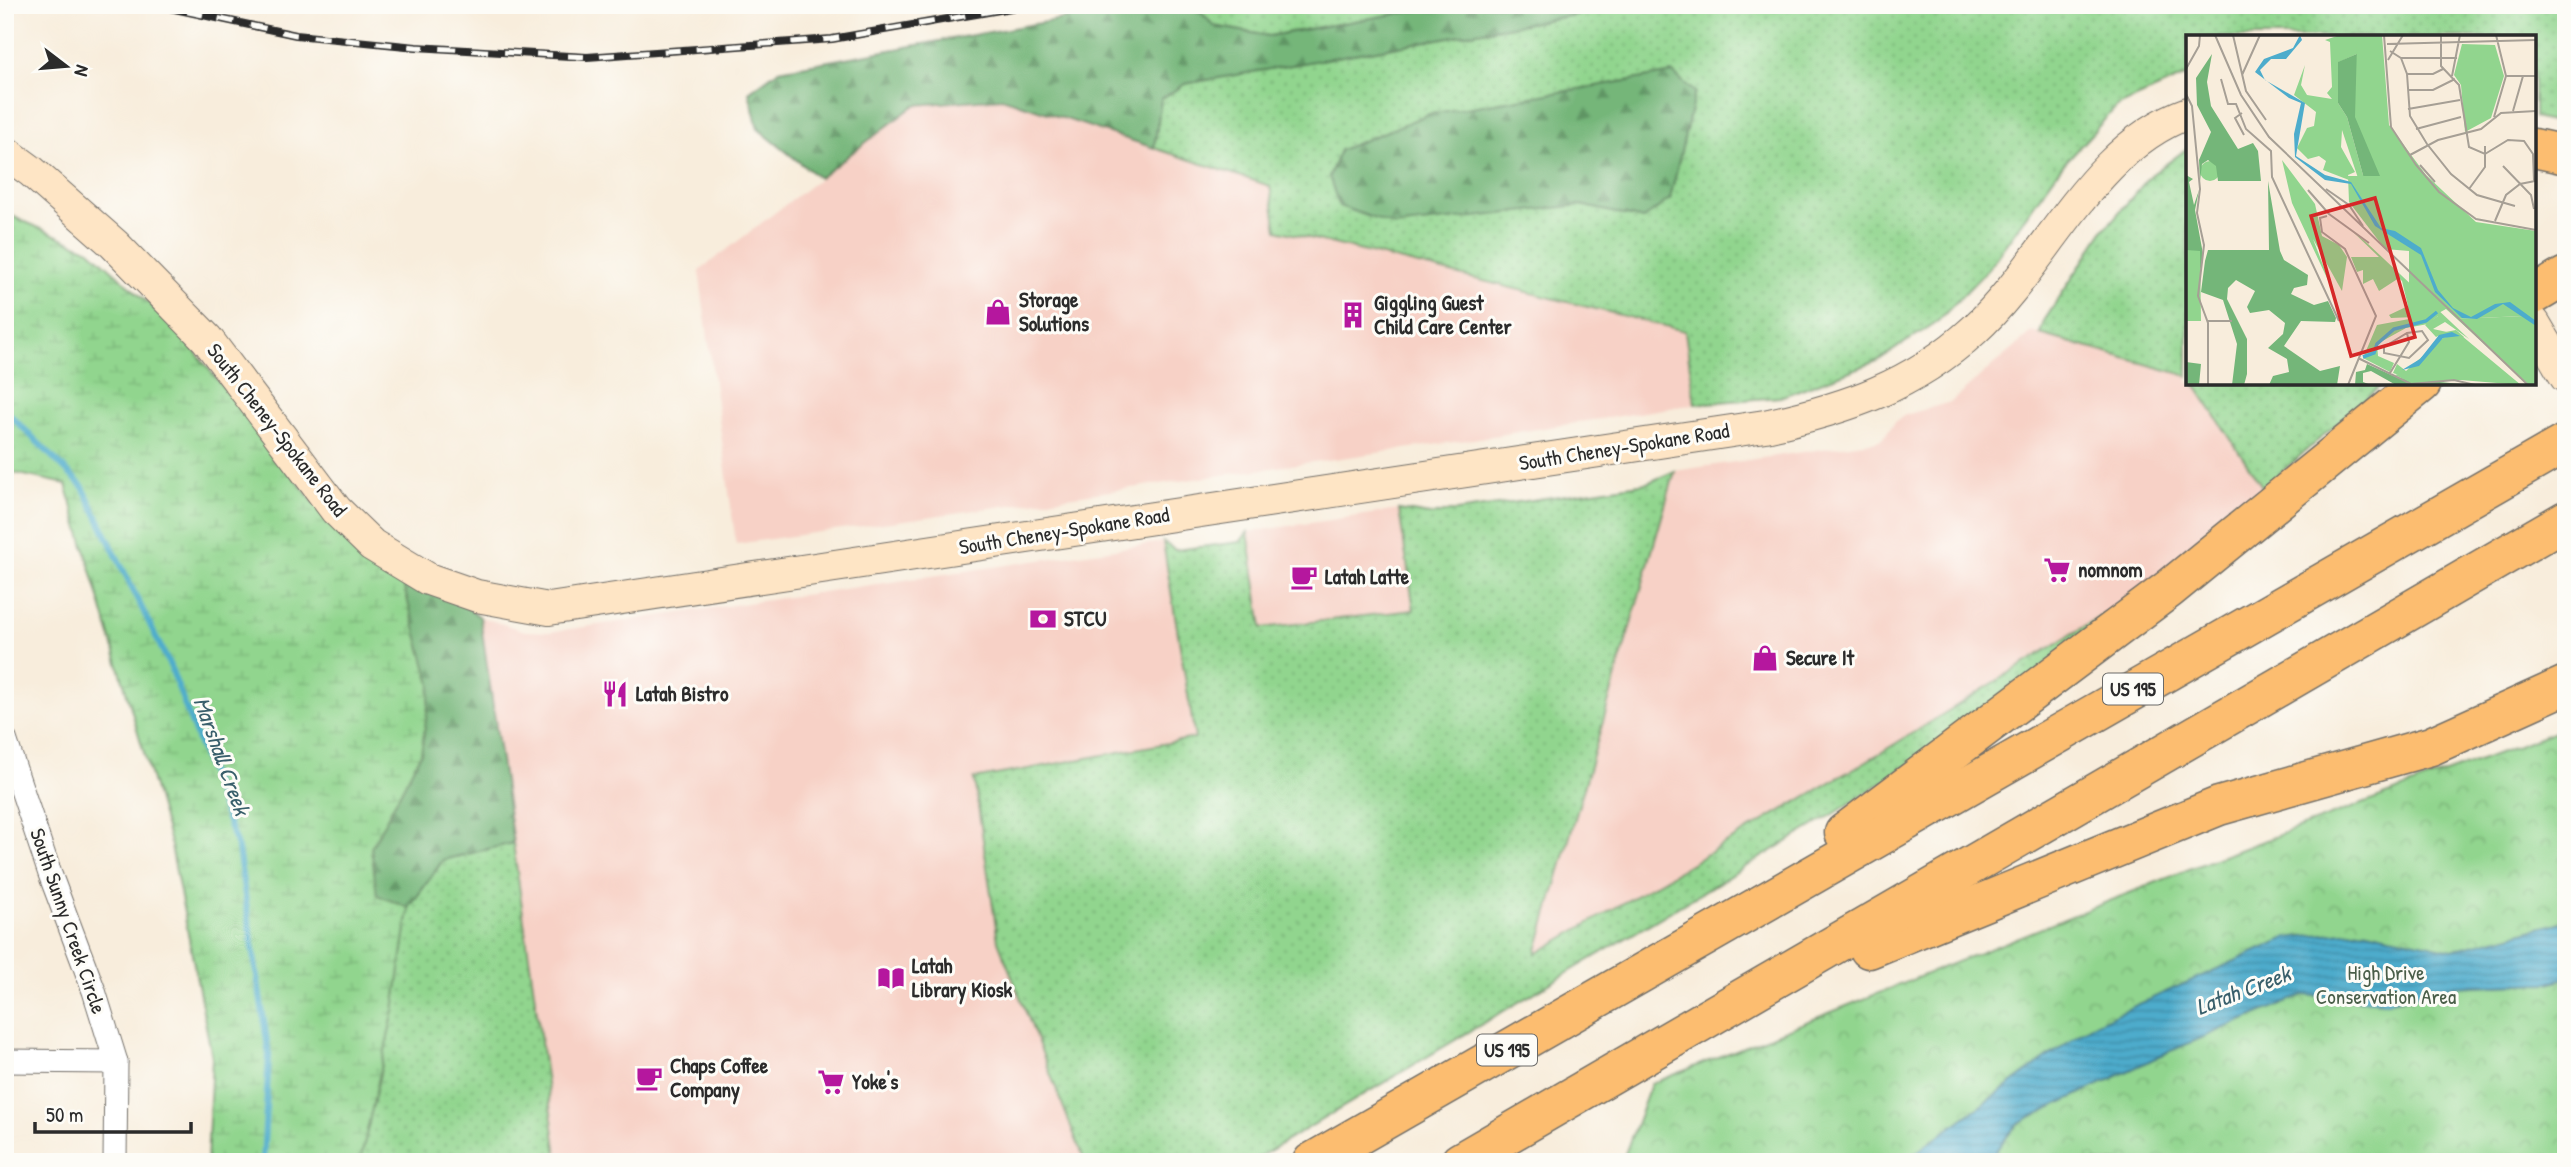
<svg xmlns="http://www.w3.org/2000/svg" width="2571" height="1167" font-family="'Patrick Hand',sans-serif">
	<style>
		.built { fill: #f7d1c6 }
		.grass { fill: url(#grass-dots); stroke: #5e805c; stroke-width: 2; fill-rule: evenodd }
		.forest { fill: url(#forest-firs); stroke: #507052; stroke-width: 2 }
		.wetland { fill: url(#wetland-marsh); stroke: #5e805c; stroke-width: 2 }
		.park { fill: url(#park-crowns); stroke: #5e805c; stroke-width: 2 }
		.water { fill: url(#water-rules); stroke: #3c6c7c; stroke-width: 2 }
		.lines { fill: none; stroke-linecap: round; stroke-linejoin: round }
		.stream { stroke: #4daccc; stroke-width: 6 }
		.street-casing { stroke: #736f69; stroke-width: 25 }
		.secondary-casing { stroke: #736f69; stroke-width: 34 }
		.highway-casing { stroke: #736f69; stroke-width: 41 }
		.street { stroke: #fff; stroke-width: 23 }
		.secondary { stroke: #fee5c5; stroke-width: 32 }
		.highway { stroke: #fcbd6f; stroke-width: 38 }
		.rail-casing { stroke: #2b2b2b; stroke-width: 8 }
		.rail { stroke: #fdfcf7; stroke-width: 5; stroke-dasharray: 16; stroke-linecap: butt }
		.labels { text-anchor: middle; stroke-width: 6; stroke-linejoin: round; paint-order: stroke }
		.shield { fill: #fdfcf7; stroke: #6a6a68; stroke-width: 2 }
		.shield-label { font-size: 19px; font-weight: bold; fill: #2b2b2b }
		.poi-label { font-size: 21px; font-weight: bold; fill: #2b2b2b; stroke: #fdfcf7; text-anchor: start }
		.street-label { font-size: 21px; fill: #2b2b2b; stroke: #fdfcf7 }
		.park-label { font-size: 21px; fill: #4a5e49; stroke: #fdfcf7 }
		.water-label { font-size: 23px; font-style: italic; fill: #395f6b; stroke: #fdfcf7 }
		.inset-river { fill: none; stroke: #4daccc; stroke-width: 3.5 }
		.inset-road { fill: none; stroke: #a69f95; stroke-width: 2 }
		.view { fill: #d62828; fill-opacity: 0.15; stroke: #d62828; stroke-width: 3.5 }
		.inset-edge { fill: none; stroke: #2b2b2b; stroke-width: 3.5 }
	</style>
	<defs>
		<pattern id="grass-dots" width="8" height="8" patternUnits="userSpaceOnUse" patternTransform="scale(1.75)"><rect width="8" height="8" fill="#91d58e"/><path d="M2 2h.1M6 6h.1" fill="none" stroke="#7db77b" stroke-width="1.8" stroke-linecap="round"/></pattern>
		<pattern id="forest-firs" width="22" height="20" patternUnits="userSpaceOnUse" patternTransform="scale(1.75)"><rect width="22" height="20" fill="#74b679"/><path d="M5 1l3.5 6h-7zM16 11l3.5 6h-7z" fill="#5f9463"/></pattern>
		<pattern id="wetland-marsh" width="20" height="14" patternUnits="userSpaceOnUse" patternTransform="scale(1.75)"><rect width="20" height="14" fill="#91d58e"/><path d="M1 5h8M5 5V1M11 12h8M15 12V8" fill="none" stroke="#7db77b"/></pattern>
		<pattern id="park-crowns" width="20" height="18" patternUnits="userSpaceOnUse" patternTransform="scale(1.75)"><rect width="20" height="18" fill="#91d58e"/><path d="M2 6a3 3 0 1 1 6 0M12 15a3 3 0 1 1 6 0" fill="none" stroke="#7db77b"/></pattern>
		<pattern id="water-rules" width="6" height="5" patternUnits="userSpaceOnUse" patternTransform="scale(1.75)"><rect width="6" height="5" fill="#4daccc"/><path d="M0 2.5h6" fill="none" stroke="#408ca6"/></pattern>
	</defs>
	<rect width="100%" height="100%" fill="#fdfcf7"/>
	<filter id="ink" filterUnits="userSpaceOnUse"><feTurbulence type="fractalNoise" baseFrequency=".0143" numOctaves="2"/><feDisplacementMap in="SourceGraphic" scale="14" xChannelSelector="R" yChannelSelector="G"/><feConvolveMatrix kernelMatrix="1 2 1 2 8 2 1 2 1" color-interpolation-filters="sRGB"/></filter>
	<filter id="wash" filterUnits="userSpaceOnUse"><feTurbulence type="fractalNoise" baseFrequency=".00686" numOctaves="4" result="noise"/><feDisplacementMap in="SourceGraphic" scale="28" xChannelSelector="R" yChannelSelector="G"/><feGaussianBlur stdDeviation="1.57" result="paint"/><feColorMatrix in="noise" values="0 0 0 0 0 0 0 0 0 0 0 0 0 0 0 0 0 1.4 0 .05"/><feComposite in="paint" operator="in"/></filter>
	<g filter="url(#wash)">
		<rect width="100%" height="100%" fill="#f8eddc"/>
		<g class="built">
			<polygon points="1002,98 1270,186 1277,230 1685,331 1695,404 1454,442 736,544 699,271 915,105"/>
			<polygon points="2032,332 2188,376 2188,383 2194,383 2263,488 2135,595 1882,752 1535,955 1675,471 1877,441 1883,438 1897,420 1905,415 1951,402"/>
			<polygon points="1399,510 1414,610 1262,629 1248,532"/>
			<polygon points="1163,542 1195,738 974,779 998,941 1085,1162 558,1162 480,617 525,631 550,632"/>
		</g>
		<g class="grass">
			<polygon points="1194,5 1446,5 1269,36 1214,26"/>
			<path d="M1630,5H2566V126L2534,118V37H2188V75L2116,107L2061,167L1988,269L1938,321L1877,361L1780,397L1695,404L1685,331L1277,230L1270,186L1154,148L1161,99L1184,84ZM1669,199L1643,219L1581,205Z"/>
			<polygon points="2188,148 2188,376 2040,334 2044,321 2103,231 2151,175"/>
			<polygon points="2194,383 2384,383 2263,488"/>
			<polygon points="1675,471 1536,954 1882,752 2135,595 1967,726 1837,812 1251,1162 1085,1162 998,941 974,779 1195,738 1163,542 1175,550 1240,542 1248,532 1262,628 1414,610 1399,510 1430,515 1647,483"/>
			<polygon points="513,843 558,1162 360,1162 394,1010 409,908 443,860"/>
		</g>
		<g class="forest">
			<polygon points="1140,5 1194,5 1214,26 1269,36 1446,5 1630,5 1185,84 1161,99 1154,148 1002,98 915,105 819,178 758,129 749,92 779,70"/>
			<polygon points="1673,73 1695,92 1670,199 1643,219 1581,205 1395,226 1339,206 1329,176 1340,150 1429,114"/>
			<polygon points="402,581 456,600 480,617 513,843 443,860 409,908 376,895 371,848 421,753 431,685"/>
		</g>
		<polygon class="wetland" points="5,213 90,250 179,331 319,509 402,581 431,685 421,753 371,848 377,895 409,908 394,1010 360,1162 207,1162 212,1057 171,846 66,484 5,471"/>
		<polygon class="park" points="2566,728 2566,1162 1622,1162 1651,1084 2212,860"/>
		<polygon class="water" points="2566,921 2566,978 2548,983 2451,987 2386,1002 2303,995 2166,1053 2018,1123 1997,1149 1994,1162 1903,1162 2092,1025 2286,938 2364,930 2452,950"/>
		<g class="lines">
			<polyline class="stream" points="5,413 9,414 83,487 171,668 238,849 269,1055 263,1162"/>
		</g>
	</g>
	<g filter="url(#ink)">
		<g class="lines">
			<g class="street-casing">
				<g id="street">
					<polyline points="5,739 50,874 94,991 116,1062 115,1162"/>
					<polyline points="5,1061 116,1062"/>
				</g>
			</g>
			<g class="secondary-casing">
				<g id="secondary">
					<path d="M5,152L31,171L114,244L207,339L336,510L372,545L428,579L477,596L549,609L1765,426C1845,409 1913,386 1974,330C2046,264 2092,147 2188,113"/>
					<polyline points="2534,323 2566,377"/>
				</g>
			</g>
			<g class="highway-casing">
				<g id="highway">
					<polyline points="2534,148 2566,155"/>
					<polyline points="2534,295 2566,276"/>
					<polyline points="1844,833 2169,589 2422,383"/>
					<polyline points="1869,949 2219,806 2431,746 2566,685"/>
					<polyline points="1312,1162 2566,443"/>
					<polyline points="1460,1162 2566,520"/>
				</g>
			</g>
			<use href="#street" class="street"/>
			<use href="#secondary" class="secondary"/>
			<use href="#highway" class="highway"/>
			<g class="rail-casing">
				<polyline id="rail" points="156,5 296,35 416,47 587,57 832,39 1028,5"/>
			</g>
			<use href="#rail" class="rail"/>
		</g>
	</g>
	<defs>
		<g id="shop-bare" transform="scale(2.1)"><path d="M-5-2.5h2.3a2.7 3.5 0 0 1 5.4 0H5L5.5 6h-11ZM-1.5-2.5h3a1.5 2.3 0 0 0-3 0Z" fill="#b5179e" stroke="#fdfcf7" stroke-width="2.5" paint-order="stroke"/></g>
		<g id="building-bare" transform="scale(2.1)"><path d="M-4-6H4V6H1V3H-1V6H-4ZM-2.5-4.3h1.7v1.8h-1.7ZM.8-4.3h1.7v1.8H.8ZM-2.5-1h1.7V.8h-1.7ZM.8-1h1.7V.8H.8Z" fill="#b5179e" stroke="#fdfcf7" stroke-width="2.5" paint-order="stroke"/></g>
		<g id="supermarket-bare" transform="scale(2.1)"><path d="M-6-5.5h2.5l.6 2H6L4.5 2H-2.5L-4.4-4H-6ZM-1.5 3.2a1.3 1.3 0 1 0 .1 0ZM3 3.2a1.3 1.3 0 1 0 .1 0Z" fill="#b5179e" stroke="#fdfcf7" stroke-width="2.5" paint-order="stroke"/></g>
		<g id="cafe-bare" transform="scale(2.1)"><path d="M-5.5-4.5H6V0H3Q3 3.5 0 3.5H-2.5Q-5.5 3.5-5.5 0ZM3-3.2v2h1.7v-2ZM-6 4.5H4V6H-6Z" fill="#b5179e" stroke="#fdfcf7" stroke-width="2.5" paint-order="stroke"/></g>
		<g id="bank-bare" transform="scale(2.1)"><path d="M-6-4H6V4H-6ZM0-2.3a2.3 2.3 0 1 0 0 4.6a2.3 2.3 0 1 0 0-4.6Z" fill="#b5179e" stroke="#fdfcf7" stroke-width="2.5" paint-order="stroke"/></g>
		<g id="restaurant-bare" transform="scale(2.1)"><path d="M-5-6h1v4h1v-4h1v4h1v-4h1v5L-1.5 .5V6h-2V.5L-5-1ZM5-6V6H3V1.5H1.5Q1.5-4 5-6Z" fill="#b5179e" stroke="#fdfcf7" stroke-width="2.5" paint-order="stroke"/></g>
		<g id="library-bare" transform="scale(2.1)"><path d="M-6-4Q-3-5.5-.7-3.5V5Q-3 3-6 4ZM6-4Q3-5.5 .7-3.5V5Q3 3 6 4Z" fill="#b5179e" stroke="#fdfcf7" stroke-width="2.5" paint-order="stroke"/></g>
	</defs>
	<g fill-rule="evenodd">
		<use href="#shop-bare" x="998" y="312"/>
		<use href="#building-bare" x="1353" y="315"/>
		<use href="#supermarket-bare" x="2057" y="570"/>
		<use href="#cafe-bare" x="1304" y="577"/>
		<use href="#bank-bare" x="1043" y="619"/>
		<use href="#shop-bare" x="1765" y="658"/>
		<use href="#restaurant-bare" x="615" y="694"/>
		<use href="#library-bare" x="891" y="978"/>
		<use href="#cafe-bare" x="649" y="1078"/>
		<use href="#supermarket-bare" x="831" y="1082"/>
	</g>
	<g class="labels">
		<g class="shield">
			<rect x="2103" y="673.5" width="60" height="31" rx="5"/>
			<rect x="1477" y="1034.5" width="60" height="31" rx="5"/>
		</g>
		<g class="shield-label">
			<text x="2133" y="696">US 195</text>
			<text x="1507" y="1057">US 195</text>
		</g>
		<g class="poi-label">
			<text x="1019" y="307">Storage<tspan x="1019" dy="24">Solutions</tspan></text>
			<text x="1374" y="310">Giggling Guest<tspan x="1374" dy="24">Child Care Center</tspan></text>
			<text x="2078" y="577">nomnom</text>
			<text x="1325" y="584">Latah Latte</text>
			<text x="1064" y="626">STCU</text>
			<text x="1786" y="665">Secure It</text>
			<text x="636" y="701">Latah Bistro</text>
			<text x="912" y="973">Latah<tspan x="912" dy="24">Library Kiosk</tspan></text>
			<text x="670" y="1073">Chaps Coffee<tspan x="670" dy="24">Company</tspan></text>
			<text x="852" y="1089">Yoke's</text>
		</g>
		<g class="street-label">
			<text transform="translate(277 430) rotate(52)" y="7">South Cheney-Spokane Road</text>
			<text transform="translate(1624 447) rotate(-9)" y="7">South Cheney-Spokane Road</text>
			<text transform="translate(1064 531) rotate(-9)" y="7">South Cheney-Spokane Road</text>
			<text transform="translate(68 921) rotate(71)" y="7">South Sunny Creek Circle</text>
		</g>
		<g class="park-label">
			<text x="2386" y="980">High Drive<tspan x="2386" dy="24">Conservation Area</tspan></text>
		</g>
		<g class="water-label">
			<text transform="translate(222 756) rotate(70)" y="8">Marshall Creek</text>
			<text transform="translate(2243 990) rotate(-21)" y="8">Latah Creek</text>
		</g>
	</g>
	<g transform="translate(2186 35)">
		<rect width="350" height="350" fill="#f8eddc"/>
		<path d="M154,0H182L173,18L153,27L152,68L161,82L180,151L175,152L156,95L155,112L169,137L162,140L163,145L137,135L140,126L133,121L122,124L111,113L121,93L128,91L130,77L108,60L119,30L115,50L121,60L146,64L141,58L146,52L144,7L139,5ZM96,125L129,169L136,201L153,210L161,222L156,256L127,204L147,256L106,168ZM14 136a10 10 0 1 1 20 0a10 10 0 1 1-20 0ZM165,195L181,208L283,304L259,287L247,294L261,297L250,302L239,290L252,281L205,283L203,280L222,271L216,246L213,243L193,256L187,244L177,249V235L171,237L165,222H193ZM337,281L350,289V350H343L271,284Z" fill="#91d58e"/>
		<path d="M173,18L199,69L205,139L180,151L161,82L152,68V27ZM26,19L21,47L25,71L52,114L67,108L72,116L75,146H32L30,131L22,125L16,129L14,146L13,125L25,97L11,70L10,43ZM0,140L7,144L3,147L8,170L13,155L9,175L17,219L11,257L0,224ZM82,146L94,216L98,225L122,240L121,250L108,253L105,259L128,270L142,266L150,283L149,287L115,286L98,311L134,336L154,331L151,350H83L87,341L103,337L101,324L82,313L97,299L99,288L83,275L64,278L61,272L69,256L50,245L42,253L41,264L61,304V339L58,350H46L51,309L37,265L15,257L19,226L22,215H83ZM0,327L15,329L13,350H0ZM181,329L212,343L285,350H210L185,336L177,338V347L185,350H169L170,337L179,335Z" fill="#74b679"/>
		<path d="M247,274L252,281L242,289L220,293L191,309L192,321L208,328L204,337L177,323L191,290L234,282ZM270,295L278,302L239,331L216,341L207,338L211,329L220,336L257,303L272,299L251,304L254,298Z" fill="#91d58e"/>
		<path d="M162,0H196L203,90L240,140L290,187L350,196V289L337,281L271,284L260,274L240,285L223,287V216L199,214L163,167L162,141H194L169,82L171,10H162ZM276,9L309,10L318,41L305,83L279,97L275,50L268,40ZM0,215L14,216L15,286H0ZM276,301L335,350L275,345L225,348L209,340L234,332L259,305Z" fill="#91d58e"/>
		<path d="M114,0L116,5L100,24H85L74,35L79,45L119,68L110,121L139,140L165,147L195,193L209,196L235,213L252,255L267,273L285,282L309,269L324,267L350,286V291L317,269L291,284L276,283L249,257L235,220L189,191L165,149L139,145L109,122L108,99L115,68L103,63L69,37L78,24L107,13ZM266,297L274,301L257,303L233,331L216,335L234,324L253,300Z" fill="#4daccc"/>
		<path class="inset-river" d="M177,322L188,318L191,309L208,294L240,286L251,277"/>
		<path class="inset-road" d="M29,0L55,60L83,102L342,350M47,0L60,56L80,85M198,0L205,92L230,130L253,157L290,184L350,195M255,0V31L273,50L283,112L299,119L322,105L338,106L347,119L348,146M201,9L350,5M204,16L215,23H271M215,23L221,39L224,81L241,109L265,139L291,160L329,171M202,25L217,0M0,34L13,11L14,0M221,39H247L257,34M56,40L74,0M266,41L274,0M320,41H350M35,44L42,69H50L60,94L85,116L86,142L153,286M222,55H247L269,44M0,59L6,71L14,154L11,178L18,210L12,261L22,288V350M222,74L274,65M327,76L337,41M56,78L49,83L58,100M308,82L320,41L310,0M230,94L275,82M224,120L252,105L295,94L315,78L350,76M234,130L249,147M317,131L345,160L348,174M140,154L163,170L177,191M283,154L299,132V111M122,155L143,179L183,208M141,181L134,183L136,197L159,214L190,281L162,350M309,186L320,160L334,149L349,146M22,286H46M236,296L242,305L223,323L198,318V312L221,298ZM172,323L225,349L268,345L289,350M204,338L223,307L221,298"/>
		<path class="view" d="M189,163L229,302L165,321L125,181Z"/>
		<rect width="350" height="350" class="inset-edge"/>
	</g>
	<rect width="2571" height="1167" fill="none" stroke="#fdfcf7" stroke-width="28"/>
	<g transform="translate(66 66) rotate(106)" stroke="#fdfcf7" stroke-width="5" paint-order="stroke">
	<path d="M0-5L12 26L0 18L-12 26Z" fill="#2b2b2b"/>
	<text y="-10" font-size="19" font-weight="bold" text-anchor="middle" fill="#2b2b2b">N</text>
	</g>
	<path d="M35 1122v10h156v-10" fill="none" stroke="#2b2b2b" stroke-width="3.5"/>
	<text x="46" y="1122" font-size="21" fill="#2b2b2b" stroke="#fdfcf7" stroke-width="5" paint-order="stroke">50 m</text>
</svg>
